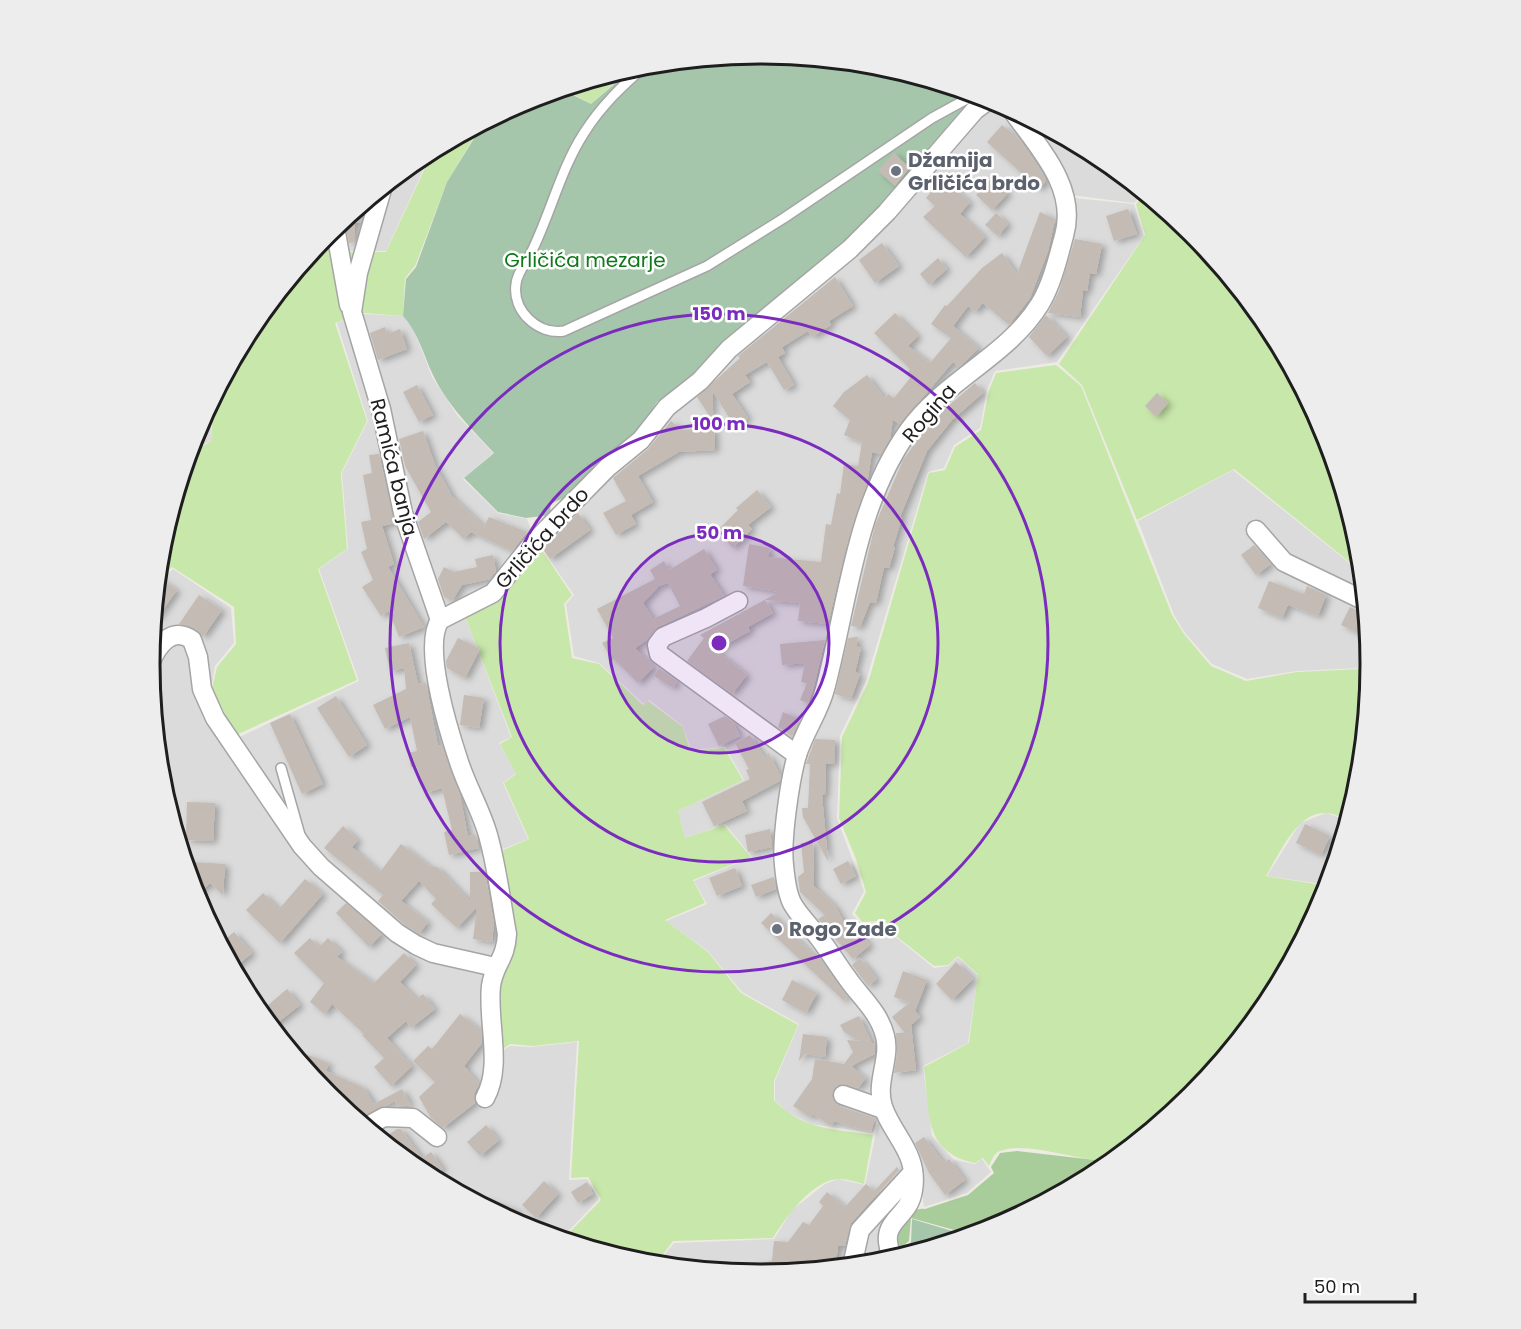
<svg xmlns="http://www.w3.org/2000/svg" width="1521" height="1329" font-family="Poppins,sans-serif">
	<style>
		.residential { fill: #dcdbdb }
		.grass { fill: #c8e7ab }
		.forest { fill: #a8cc9a }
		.cemetery { fill: #a6c6ab }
		.building { fill: #c3bbb4; fill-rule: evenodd; filter: url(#shadow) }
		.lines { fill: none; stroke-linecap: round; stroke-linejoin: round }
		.lane-casing { stroke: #a5a5a5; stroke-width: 12 }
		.street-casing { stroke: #a5a5a5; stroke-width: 21 }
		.lane { stroke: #fff; stroke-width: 9 }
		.street { stroke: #fff; stroke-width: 18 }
		.ring { fill: none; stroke: #7b2cbf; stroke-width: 3 }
		.worship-dot { fill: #6b7280; stroke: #fff; stroke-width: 2 }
		.labels { text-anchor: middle; stroke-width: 5; stroke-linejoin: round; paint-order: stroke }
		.worship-label { font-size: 20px; font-weight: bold; fill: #5b616d; stroke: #fff; text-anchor: start }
		.park-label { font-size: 20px; fill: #0f781a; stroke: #fff }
		.street-label { font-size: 20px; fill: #1e1e1e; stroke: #fff }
		.rim { fill: none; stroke: #1e1e1e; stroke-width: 3 }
		.centre { fill: #7b2cbf; stroke: #fff; stroke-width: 3 }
		.ring-label { font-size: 18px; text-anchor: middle; font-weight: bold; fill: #7b2cbf; stroke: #fff; stroke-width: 5; stroke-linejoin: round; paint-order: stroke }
	</style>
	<defs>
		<filter id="shadow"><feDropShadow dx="4.5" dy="2.5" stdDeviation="3" flood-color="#0004"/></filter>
	</defs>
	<rect width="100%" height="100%" fill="#eeebe4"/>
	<g class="residential">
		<polygon points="993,100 1004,106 1064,197 1134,204 1144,236 1057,362 995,371 987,390 980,428 954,445 944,468 928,472 866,681 840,736 837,818 864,891 852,914 861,923 877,922 934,968 948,966 958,957 978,975 968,1043 923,1066 932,1136 954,1160 975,1164 982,1159 991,1172 967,1193 924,1207 920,1178 878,1117 873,1133 811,1124 788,1113 775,1100 775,1081 799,1024 742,992 708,951 666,921 707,904 694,881 752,857 725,824 685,838 678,811 744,780 725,747 691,750 683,726 649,700 644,704 599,663 574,656 566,604 574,595 538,543"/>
		<polygon points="1029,119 1100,157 1143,193 1134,203 1071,195"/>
		<polygon points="432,151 386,251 343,251 337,226"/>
		<polygon points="364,314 403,316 414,330 432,377 457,415 493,453 463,479 498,513 527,519 536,542 464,614 511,737 499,743 516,773 503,783 528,839 498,851 514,949 510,964 500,976 498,1053 510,1046 532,1047 577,1042 569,1180 587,1179 599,1199 561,1239 527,1228 421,1172 329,1096 253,1003 196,898 162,783 150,664 158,582 173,569 231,608 234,643 215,666 211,689 235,739 359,681 319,569 348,549 342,473 368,421 337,323"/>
		<polygon points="229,371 211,407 211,440 190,454 197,431"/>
		<polygon points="1233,470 1362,573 1371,665 1367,707 1360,668 1297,671 1247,679 1212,664 1185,633 1174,615 1138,521"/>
		<polygon points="1326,813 1343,819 1349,817 1326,892 1321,884 1267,876 1300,823"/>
		<polygon points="878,1123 890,1130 913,1178 891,1260 879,1263 760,1275 656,1265 674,1243 774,1239 792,1210 825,1184 838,1179 865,1185"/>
	</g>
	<g class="grass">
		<polygon points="630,69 591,104 564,89"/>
		<polygon points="482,124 447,182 415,266 405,278 403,316 364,313 335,323 367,421 341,473 347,549 318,569 357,680 236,735 212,689 217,667 236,644 234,607 172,567 159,578 162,545 189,455 211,441 213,408 253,325 329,233 342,252 386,252 433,151"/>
		<polygon points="1145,194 1192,233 1268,326 1325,431 1359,546 1362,572 1234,469 1137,520 1082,385 1059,364 1145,235 1136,204"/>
		<path d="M1056,365L1081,386L1172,615L1184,634L1211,666L1246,681L1297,672L1359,669L1367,708L1359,784L1349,816C1340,820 1336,813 1326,813C1297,811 1279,855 1266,876L1321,885L1325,896L1319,902L1316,915L1268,1004L1192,1096L1114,1161C1083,1163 1026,1140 1000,1151C993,1154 992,1160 989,1166L983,1158L975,1163C922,1152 930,1111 924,1067L969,1043L978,974L958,956L948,965L934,966L877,921L862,922L855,913L866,892L856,859L839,818L842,737L868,683L929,473L945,470L955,447L981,430L989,390L996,373Z"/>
		<path d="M537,543L572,595L564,604L572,658L599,664L643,705L648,701L683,727L690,751L724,748L743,780L678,811L685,838L724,825L751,857L693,880L705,903L665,920L708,952L741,993L798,1025L774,1081V1100C802,1130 834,1129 873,1135L864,1184C856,1182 847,1179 840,1179C814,1178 785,1218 773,1238L673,1241L655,1265L641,1263L563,1239L601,1200L588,1177L571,1178L579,1041L533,1046L510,1044L499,1052C497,1028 493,1003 500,980C504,969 512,962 515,950L499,852L529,839L504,783L516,774L500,744L512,737L464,614Z"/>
	</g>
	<path class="forest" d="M1017,1151L1112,1162L1099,1172L994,1229L972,1235L911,1218L909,1241L894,1253L895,1226C903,1217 913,1207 925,1209L968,1195L994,1173L991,1167L1000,1153Z"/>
	<g class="cemetery">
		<path d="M761,54L880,66L982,97L885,205L865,220L804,282L722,342L689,378L657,402L638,433L606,456L566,497L550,504L551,515L526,518L498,512L464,478L494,453C472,429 447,405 433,375C423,354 419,334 403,316L406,279L416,267L447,182L483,124L527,100L563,90L591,104L633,68L642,66Z"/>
		<polygon points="912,1219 969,1236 896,1258 911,1242"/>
	</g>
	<g class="building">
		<polygon points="1002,125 1020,140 1043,174 1046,181 1039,189 987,142"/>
		<polygon points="894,153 910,168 895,186 878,171"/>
		<polygon points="942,178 970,202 960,214 985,237 966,257 923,217 935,206 926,198"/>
		<polygon points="992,178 1008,193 992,210 976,195"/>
		<polygon points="362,206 361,222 355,223 355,242 349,243 344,220"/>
		<polygon points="1128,209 1137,234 1114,241 1106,216"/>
		<polygon points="1040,212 1055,219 1048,251 1030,298 1009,325 983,303 975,312 968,306 953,326 979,348 959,367 953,362 900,424 893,420 890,439 881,454 872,452 867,484 845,552 828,624 798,621 800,603 765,600 773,613 748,627 750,631 716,650 747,675 732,694 687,661 704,638 700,635 779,592 743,586 749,544 770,548 768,557 821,562 826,524 831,525 837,493 840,494 844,464 858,466 862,442 844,435 850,420 833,406 844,392 867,375 885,399 888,394 894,398 911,377 907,374 910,369 874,333 895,313 918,336 908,346 930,363 951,338 931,324 945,305 947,306 982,268 1002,253 1017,274"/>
		<polygon points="996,213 1008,224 998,236 985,225"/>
		<polygon points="1075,239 1102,244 1096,274 1090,273 1087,291 1083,291 1080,317 1048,313 1059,291"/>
		<polygon points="882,243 899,266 875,283 859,260"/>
		<polygon points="938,258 947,269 929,285 920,274"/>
		<polygon points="835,277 853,306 829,321 831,325 812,337 808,331 782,347 785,353 778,357 794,385 784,390 767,362 745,375 750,382 732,394 748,418 735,427 712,390 713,421 697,397 740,358 738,356"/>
		<polygon points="1046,315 1067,337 1047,356 1029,337"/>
		<polygon points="385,327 387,334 400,329 407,349 378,360 370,333"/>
		<polygon points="975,383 983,393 952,420 927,451 900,517 902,518 893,547 895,547 889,568 884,567 876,603 870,602 860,627 851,626 875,525 903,460 932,420"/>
		<polygon points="417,385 433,415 419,422 403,392"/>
		<polygon points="1157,393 1168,403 1156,417 1145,406"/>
		<polygon points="671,421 682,430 714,428 715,450 679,452 638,476 653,502 631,515 636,524 616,535 603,513 626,501 613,478 648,449"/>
		<polygon points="423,431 435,465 452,496 484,526 489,517 527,532 512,551 471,532 464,539 446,522 424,539 418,522 431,512 405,466 399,439"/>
		<polygon points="379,454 395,523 382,526 394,564 388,567 424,627 399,637 389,611 381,616 362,587 373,580 361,552 367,549 361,522 371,520 363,475 372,473 369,455"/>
		<polygon points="757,490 771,507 748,525 752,529 733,548 717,531 738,510 736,508"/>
		<polygon points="578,513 590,530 550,559 543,549"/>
		<polygon points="1254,545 1271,564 1256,575 1241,555"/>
		<path d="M704,549L717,570L710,574L724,596L658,627L647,640L635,648L654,667L638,683L614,659L612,660L602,643L613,638L597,609L655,579L650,570L664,561L669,570ZM668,583L680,606L653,619L643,603L659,586Z"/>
		<polygon points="493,555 496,571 490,579 462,585 452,601 444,597 438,579 444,567 454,572 477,567 475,559"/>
		<polygon points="159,578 177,590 154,622 157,591"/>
		<polygon points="1269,581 1304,594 1307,586 1326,595 1318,616 1288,605 1282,618 1258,608"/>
		<polygon points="199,595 222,610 203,637 197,630 179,624"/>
		<polygon points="1350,607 1366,614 1358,633 1341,625"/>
		<polygon points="858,637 856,646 861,648 855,672 860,674 851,699 835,694 848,638"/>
		<polygon points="458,638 480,649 465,678 447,668 446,661"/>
		<polygon points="825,640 814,686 808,703 800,700 807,683 801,682 805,663 782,665 780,644"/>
		<polygon points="409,643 418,684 426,683 438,746 442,745 460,795 468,836 475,835 479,848 449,855 444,832 452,830 442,788 425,793 417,766 411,767 408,753 417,751 410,717 385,729 373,705 406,689 404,668 390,671 385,648"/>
		<polygon points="659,668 677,681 673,688 654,676"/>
		<polygon points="464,695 484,698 479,728 460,725"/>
		<polygon points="336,696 367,745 349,757 317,708"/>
		<polygon points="783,712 800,719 792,736 778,727"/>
		<polygon points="290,714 323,784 302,794 270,723"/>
		<polygon points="725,716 733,722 740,736 719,746 708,724"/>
		<polygon points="750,735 766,759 768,752 781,777 780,781 742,801 747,811 714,826 702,802 750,779 746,770 749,769 735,743"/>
		<polygon points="815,739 835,740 834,764 826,764 825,795 822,795 828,861 803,817 802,808 808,808 810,764 806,764"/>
		<polygon points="187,802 215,803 213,841 186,840"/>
		<polygon points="1305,824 1330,836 1321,855 1296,843"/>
		<polygon points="343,826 358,840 352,847 380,872 401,844 431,867 437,867 470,901 470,872 485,872 494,923 492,942 473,939 477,907 457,928 431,904 436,899 419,881 401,901 428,922 419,934 404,924 378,901 383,895 324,848"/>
		<polygon points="770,829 772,847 748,852 745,835"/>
		<polygon points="813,842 814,886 835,906 851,935 858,930 870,945 853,959 818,919 825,915 800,892 798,877 804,872 801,843"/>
		<polygon points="848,861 856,876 841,884 833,869"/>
		<polygon points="191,862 225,864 223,895 210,883 196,896 190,878"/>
		<polygon points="735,868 742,886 717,896 709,878"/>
		<polygon points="774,877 776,889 756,897 751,885"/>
		<polygon points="305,879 323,894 280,943 246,910 263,893 279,909"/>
		<polygon points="346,903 382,934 369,947 336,913"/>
		<polygon points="771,913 824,965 847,997 844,1001 761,923"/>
		<polygon points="234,932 252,953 234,968 221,943"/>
		<polygon points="310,938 319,947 328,938 342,952 337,957 374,983 404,953 416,965 400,982 417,999 423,994 435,1009 411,1028 406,1021 387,1038 412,1066 391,1086 374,1067 384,1058 362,1035 364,1034 332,1004 325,1014 310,1002 324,983 294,953"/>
		<polygon points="860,958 877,979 868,986 852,965"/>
		<polygon points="956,962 973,979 952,1000 936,984"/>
		<polygon points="903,971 927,980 915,1011 920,1017 911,1025 916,1070 894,1073 897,1054 896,1033 905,1033 892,1017 910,1002 894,997"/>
		<polygon points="792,980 817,993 806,1013 782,1000"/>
		<polygon points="287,989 300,1005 272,1027 260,1012"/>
		<polygon points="460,1014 481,1030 482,1043 464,1066 479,1084 474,1094 475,1103 443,1128 431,1118 419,1097 435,1082 413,1061 428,1046 432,1049"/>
		<polygon points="859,1016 872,1043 875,1043 875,1054 851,1066 866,1078 858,1088 840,1084 833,1091 832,1096 839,1106 875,1118 871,1132 834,1121 831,1126 813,1114 810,1117 793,1106 812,1079 815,1059 844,1064 853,1052 847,1040 861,1041 844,1032 840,1025"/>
		<polygon points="803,1034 827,1037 825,1057 805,1054 799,1061"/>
		<polygon points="305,1054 329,1063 326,1071 364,1088 374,1104 402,1089 411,1105 397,1106 395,1101 358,1120 343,1108 349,1101 322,1088 301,1063"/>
		<polygon points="486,1125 499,1140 480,1156 467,1142"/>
		<polygon points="397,1129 401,1129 422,1158 431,1152 443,1169 434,1175 438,1181 421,1172 382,1139"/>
		<polygon points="924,1137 944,1163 949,1159 965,1180 945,1195 929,1173 915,1143"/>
		<polygon points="897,1167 899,1170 851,1223 845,1246 838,1246 836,1263 824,1262 827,1268 760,1275 730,1272 729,1268 772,1261 774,1241 788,1242 803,1222 809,1225 823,1206 819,1202 827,1192 845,1207 866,1184 874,1191"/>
		<polygon points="544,1181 558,1194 536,1218 522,1205"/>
		<polygon points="587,1182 593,1194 578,1203 571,1192"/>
		<polygon points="483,1198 518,1210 514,1221 481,1204"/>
	</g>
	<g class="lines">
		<g class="lane-casing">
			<g id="lane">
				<path d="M646,65C622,86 601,106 584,133C560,170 550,216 530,255C525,264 517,273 516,284C512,311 538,335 564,331L707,266L784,218L932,118L974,95"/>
				<polyline points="281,768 300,835"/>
			</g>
		</g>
		<g class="street-casing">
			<g id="street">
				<polyline points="382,189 358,273 352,312 381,409 403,513 440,620"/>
				<polyline points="335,227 349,305"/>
				<polyline points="1256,530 1284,562 1365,601"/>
				<polyline points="738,601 706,618 663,637 657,645 659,654 797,755"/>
				<path d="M150,664C157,646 172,625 192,640L198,657L202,689L215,718L302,846L321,867L397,933L416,945L433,953L495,967"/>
				<polyline points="843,1095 883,1109"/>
				<path d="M485,1098C503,1066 487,1021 491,986C494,964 506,959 507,934C501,901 497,867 488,835C481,810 467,787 459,762C449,732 422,647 440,620L493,593L533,543L608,467L641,440L667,407L700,381L729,349L850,249L887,212L975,110L990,99"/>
				<polyline points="366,1127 384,1117 413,1118 437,1137"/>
				<path d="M893,1259C875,1219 909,1221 913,1190C919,1154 893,1136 883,1107C875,1082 891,1059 885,1036C880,1016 867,1003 854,987C842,972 832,955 820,939C811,927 799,916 792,903C787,893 785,876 784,865C781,840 790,779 797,755C804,732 819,712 825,689C848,602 855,505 909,430C945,380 1008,356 1040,304C1052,284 1058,258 1064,236C1078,187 1038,147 1011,109"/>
				<polyline points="852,1266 860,1230 913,1172"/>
			</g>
		</g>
		<use href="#lane" class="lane"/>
		<use href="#street" class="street"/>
	</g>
	<circle cx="719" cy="643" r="110" fill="#7b2cbf" fill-opacity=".12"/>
	<g class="ring">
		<circle cx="719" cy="643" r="110"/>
		<circle cx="719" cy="643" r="219"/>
		<circle cx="719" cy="643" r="329"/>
	</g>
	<g class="worship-dot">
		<circle cx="896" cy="171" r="6"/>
		<circle cx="777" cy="929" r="6"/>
	</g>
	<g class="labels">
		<g class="worship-label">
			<text x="908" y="167">Džamija<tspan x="908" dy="23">Grličića brdo</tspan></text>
			<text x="789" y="936">Rogo Zade</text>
		</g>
		<g class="park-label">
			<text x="585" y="267">Grličića mezarje</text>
		</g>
		<g class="street-label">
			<text transform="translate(929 413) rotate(-49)" y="7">Rogina</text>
			<text transform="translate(394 467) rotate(76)" y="7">Ramića banja</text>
			<text transform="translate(542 538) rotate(-48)" y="7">Grličića brdo</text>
		</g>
	</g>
	<path d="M0 0H1521V1329H0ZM160 664a600 600 0 1 1 1200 0a600 600 0 1 1-1200 0Z" fill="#ededed" fill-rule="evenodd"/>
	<path class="rim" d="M160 664a600 600 0 1 1 1200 0a600 600 0 1 1-1200 0Z"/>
	<circle cx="719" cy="643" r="9" class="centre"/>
	<g class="ring-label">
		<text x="719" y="320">150 m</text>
		<text x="719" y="430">100 m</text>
		<text x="719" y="539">50 m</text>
	</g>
	<path d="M1305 1293v9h110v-9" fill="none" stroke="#1e1e1e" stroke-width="3"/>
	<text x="1314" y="1293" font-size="18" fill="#1e1e1e" stroke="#ffffff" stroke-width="4.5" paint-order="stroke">50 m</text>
</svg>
